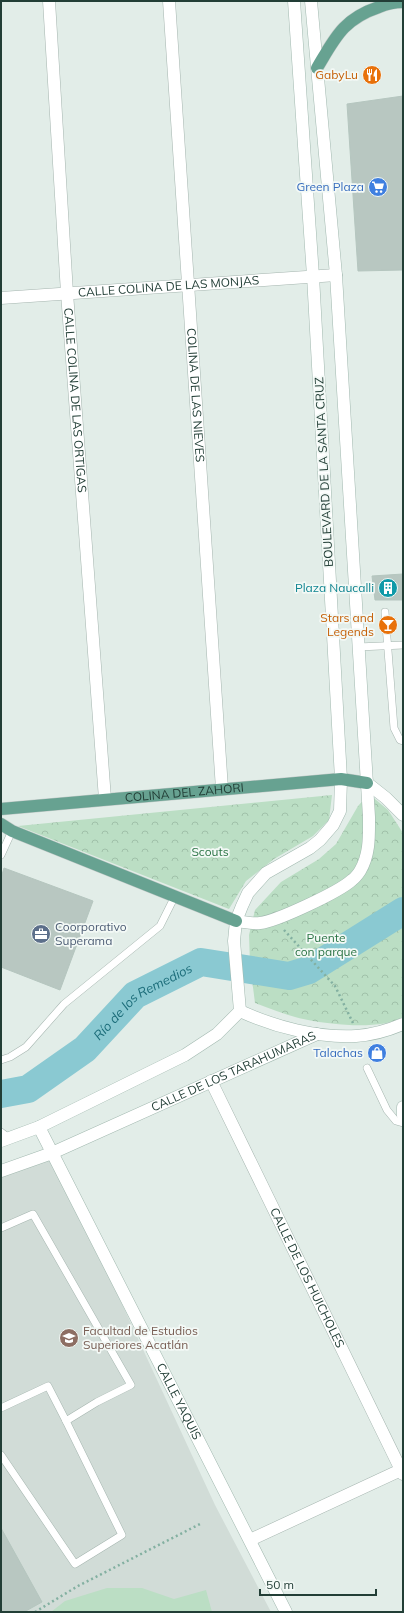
<svg xmlns="http://www.w3.org/2000/svg" width="404" height="1613" font-family="Mulish,sans-serif">
	<style>
		.built { fill: #d1dcd7 }
		.forest { fill: url(#forest-crowns) }
		.garden { fill: #bbdec4 }
		.lines { fill: none; stroke-linecap: round; stroke-linejoin: round }
		.river { stroke: #8ac9d2; stroke-width: 28 }
		.building { fill: #b8c7c1; stroke: #b5c6bf }
		.service-casing { stroke: #a5b5af; stroke-width: 8 }
		.minor-casing { stroke: #a5b5af; stroke-width: 13 }
		.secondary-casing { stroke: #a1b8af; stroke-width: 13 }
		.primary-casing { stroke: #c1c9c7; stroke-width: 13 }
		.path { stroke: #83b0a1; stroke-width: 2.5; stroke-dasharray: 2 3; stroke-linecap: butt }
		.service { stroke: #fff; stroke-width: 7 }
		.minor { stroke: #fff; stroke-width: 12 }
		.secondary { stroke: #fff; stroke-width: 12 }
		.primary { stroke: #67a291; stroke-width: 12 }
		.labels { text-anchor: middle; stroke-width: 3.5; stroke-linejoin: round; paint-order: stroke }
		.food-label { font-size: 12px; fill: #c56008; stroke: #f3f9f6; text-anchor: end }
		.shop-label { font-size: 12px; fill: #366cbe; stroke: #f3f9f6; text-anchor: end }
		.street-label { font-size: 12px; fill: #223e36; stroke: #f3f9f6 }
		.culture-label { font-size: 12px; fill: #0d838f; stroke: #f3f9f6; text-anchor: end }
		.park-label { font-size: 12px; fill: #2c7546; stroke: #f3f9f6 }
		.service-label { font-size: 12px; fill: #4e5e75; stroke: #f3f9f6; text-anchor: start }
		.education-label { font-size: 12px; fill: #785e54; stroke: #f3f9f6; text-anchor: start }
		.water-label { font-size: 13px; font-style: italic; fill: #1c6d7a; stroke: #f3f9f6 }
	</style>
	<defs>
		<pattern id="forest-crowns" width="20" height="18" patternUnits="userSpaceOnUse"><rect width="20" height="18" fill="#bbdec4"/><path d="M2 6a3 3 0 1 1 6 0M12 15a3 3 0 1 1 6 0" fill="none" stroke="#a0c0a9"/></pattern>
	</defs>
	<rect width="100%" height="100%" fill="#e2ede8"/>
	<polygon class="built" points="52,1153 215,1505 271,1612 1,1612 1,1171"/>
	<g class="forest">
		<path d="M369,794L388,810L403,833V1017C382,1030 333,1025 308,1020C290,1017 272,1009 255,1003L250,964L249,935L255,910L281,882L319,859L336,844L358,806Z"/>
		<polygon points="332,795 329,820 313,836 274,859 246,881 229,909 18,826"/>
	</g>
	<polygon class="garden" points="107,1588 142,1588 174,1599 206,1590 212,1612 51,1612 65,1601"/>
	<g class="lines">
		<path class="river" id="s1" d="M1,1094L28,1089L85,1049L135,995L201,962L289,976L309,970L403,911"/>
	</g>
	<g class="building">
		<polygon points="403,96 403,270 358,271 347,104"/>
		<polygon points="403,574 403,600 375,600 372,576"/>
		<polygon points="4,868 93,901 60,990 1,967 1,878"/>
		<polygon points="1,1528 42,1602 24,1612 1,1612"/>
	</g>
	<g class="lines">
		<g class="service-casing">
			<g id="service">
				<polyline points="385,612 394,728 400,740 403,741"/>
				<polyline points="358,647 403,645"/>
				<polyline points="1,855 12,831"/>
				<polyline points="1,1060 10,1057 26,1047 64,1004 160,926 175,896"/>
				<polyline points="367,1068 387,1110 396,1121 403,1123"/>
				<polyline points="1,1132 9,1138"/>
				<polyline points="1,1228 33,1214 131,1385 97,1402 66,1421 48,1386 1,1408"/>
				<polyline points="1,1455 75,1564 122,1535 66,1421"/>
			</g>
		</g>
		<g class="minor-casing">
			<g id="minor">
				<path id="s2" d="M49,1L67,293L105,799"/>
				<path id="s3" d="M169,1L222,789"/>
				<path id="s4" d="M1,298L336,275"/>
				<path id="s5" d="M211,1081L403,1474"/>
				<polyline points="250,1540 403,1469"/>
			</g>
		</g>
		<g class="secondary-casing">
			<g id="secondary">
				<polyline points="367,783 386,798 403,815"/>
				<path d="M236,921C244,922 252,924 260,923C277,921 339,892 352,880C355,878 358,874 360,871C370,854 369,836 369,817L336,275L311,1"/>
				<polyline points="240,1011 234,941 236,921 242,906 248,893 266,873 310,848 320,840 333,825 340,811 341,779 313,276 294,1"/>
				<path d="M240,1011C275,1027 317,1038 356,1036C371,1035 389,1030 403,1024"/>
				<polyline points="403,1107 403,1116"/>
				<path id="s6" d="M39,1127L286,1612"/>
				<polyline points="1,1141 39,1127 185,1055 217,1034 240,1011"/>
				<path id="s7" d="M1,1171L52,1153L317,1034"/>
			</g>
		</g>
		<g class="primary-casing">
			<g id="primary">
				<path d="M317,68C335,38 343,19 379,7C386,4 395,2 403,2"/>
				<path id="s8" d="M1,809L341,779L367,783"/>
				<polyline points="1,824 12,831 236,921"/>
			</g>
		</g>
		<g class="path">
			<polyline points="284,930 335,986 353,1023"/>
			<polyline points="35,1612 78,1586 200,1524"/>
		</g>
		<use href="#service" class="service"/>
		<use href="#minor" class="minor"/>
		<use href="#secondary" class="secondary"/>
		<use href="#primary" class="primary"/>
	</g>
	<defs>
		<g id="restaurant-disc" transform="scale(1)"><circle r="9.5" fill="#e8710a" stroke="#f3f9f6"/><path d="M-5-6h1v4h1v-4h1v4h1v-4h1v5L-1.5 .5V6h-2V.5L-5-1ZM5-6V6H3V1.5H1.5Q1.5-4 5-6Z" fill="#fff"/></g>
		<g id="supermarket-disc" transform="scale(1)"><circle r="9.5" fill="#3f7fe0" stroke="#f3f9f6"/><path d="M-6-5.5h2.5l.6 2H6L4.5 2H-2.5L-4.4-4H-6ZM-1.5 3.2a1.3 1.3 0 1 0 .1 0ZM3 3.2a1.3 1.3 0 1 0 .1 0Z" fill="#fff"/></g>
		<g id="building-disc" transform="scale(1)"><circle r="9.5" fill="#0f9aa8" stroke="#f3f9f6"/><path d="M-4-6H4V6H1V3H-1V6H-4ZM-2.5-4.3h1.7v1.8h-1.7ZM.8-4.3h1.7v1.8H.8ZM-2.5-1h1.7V.8h-1.7ZM.8-1h1.7V.8H.8Z" fill="#fff"/></g>
		<g id="bar-disc" transform="scale(1)"><circle r="9.5" fill="#e8710a" stroke="#f3f9f6"/><path d="M-6-5H6L.8 .8V4.5H3.5V6h-7V4.5H-.8V.8Z" fill="#fff"/></g>
		<g id="office-disc" transform="scale(1)"><circle r="9.5" fill="#5c6f8a" stroke="#f3f9f6"/><path d="M-6-3h4V-5.5h4V-3h4V5H-6ZM-1-4.5V-3h2v-1.5ZM-6 0V1H6V0Z" fill="#fff"/></g>
		<g id="shop-disc" transform="scale(1)"><circle r="9.5" fill="#3f7fe0" stroke="#f3f9f6"/><path d="M-5-2.5h2.3a2.7 3.5 0 0 1 5.4 0H5L5.5 6h-11ZM-1.5-2.5h3a1.5 2.3 0 0 0-3 0Z" fill="#fff"/></g>
		<g id="university-disc" transform="scale(1)"><circle r="9.5" fill="#8d6e63" stroke="#f3f9f6"/><path d="M0-5L7-2L0 1L-7-2ZM-4 1L0 2.5L4 1V4Q0 6-4 4Z" fill="#fff"/></g>
	</defs>
	<g fill-rule="evenodd">
		<use href="#restaurant-disc" x="372" y="75"/>
		<use href="#supermarket-disc" x="378" y="187"/>
		<use href="#building-disc" x="388" y="588"/>
		<use href="#bar-disc" x="388" y="625"/>
		<use href="#office-disc" x="41" y="934"/>
		<use href="#shop-disc" x="377" y="1053"/>
		<use href="#university-disc" x="69" y="1338"/>
	</g>
	<g class="labels">
		<g class="food-label">
			<text x="358" y="79">GabyLu</text>
			<text x="374" y="622">Stars and<tspan x="374" dy="14">Legends</tspan></text>
		</g>
		<g class="shop-label">
			<text x="364" y="191">Green Plaza</text>
			<text x="363" y="1057">Talachas</text>
		</g>
		<g class="street-label">
			<text dy="4" stroke="none"><textPath href="#s4" startOffset="168">CALLE COLINA DE LAS MONJAS</textPath></text>
			<text dy="4" stroke="none"><textPath href="#s3" startOffset="395">COLINA DE LAS NIEVES</textPath></text>
			<text dy="4" stroke="none"><textPath href="#s2" startOffset="400">CALLE COLINA DE LAS ORTIGAS</textPath></text>
			<text transform="translate(324 472) rotate(-93)" y="4">BOULEVARD DE LA SANTA CRUZ</text>
			<text dy="4" stroke="none"><textPath href="#s8" startOffset="184">COLINA DEL ZAHORI</textPath></text>
			<text dy="4" stroke="none"><textPath href="#s7" startOffset="253">CALLE DE LOS TARAHUMARAS</textPath></text>
			<text dy="4" stroke="none"><textPath href="#s5" startOffset="219">CALLE DE LOS HUICHOLES</textPath></text>
			<text dy="4" stroke="none"><textPath href="#s6" startOffset="308">CALLE YAQUIS</textPath></text>
		</g>
		<g class="culture-label">
			<text x="374" y="592">Plaza Naucalli</text>
		</g>
		<g class="park-label">
			<text x="210" y="856">Scouts</text>
			<text x="326" y="942">Puente<tspan x="326" dy="14">con parque</tspan></text>
		</g>
		<g class="service-label">
			<text x="55" y="931">Coorporativo<tspan x="55" dy="14">Superama</tspan></text>
		</g>
		<g class="education-label">
			<text x="83" y="1335">Facultad de Estudios<tspan x="83" dy="14">Superiores Acatlán</tspan></text>
		</g>
		<g class="water-label">
			<text dy="5" stroke="none"><textPath href="#s1" startOffset="173">Río de los Remedios</textPath></text>
		</g>
	</g>
	<rect width="404" height="1613" fill="none" stroke="#223e36" stroke-width="4"/>
	<path d="M260 1589v6h116v-6" fill="none" stroke="#223e36" stroke-width="2"/>
	<text x="266" y="1589" font-size="12" fill="#223e36" stroke="#f3f9f6" stroke-width="3" paint-order="stroke">50 m</text>
</svg>
